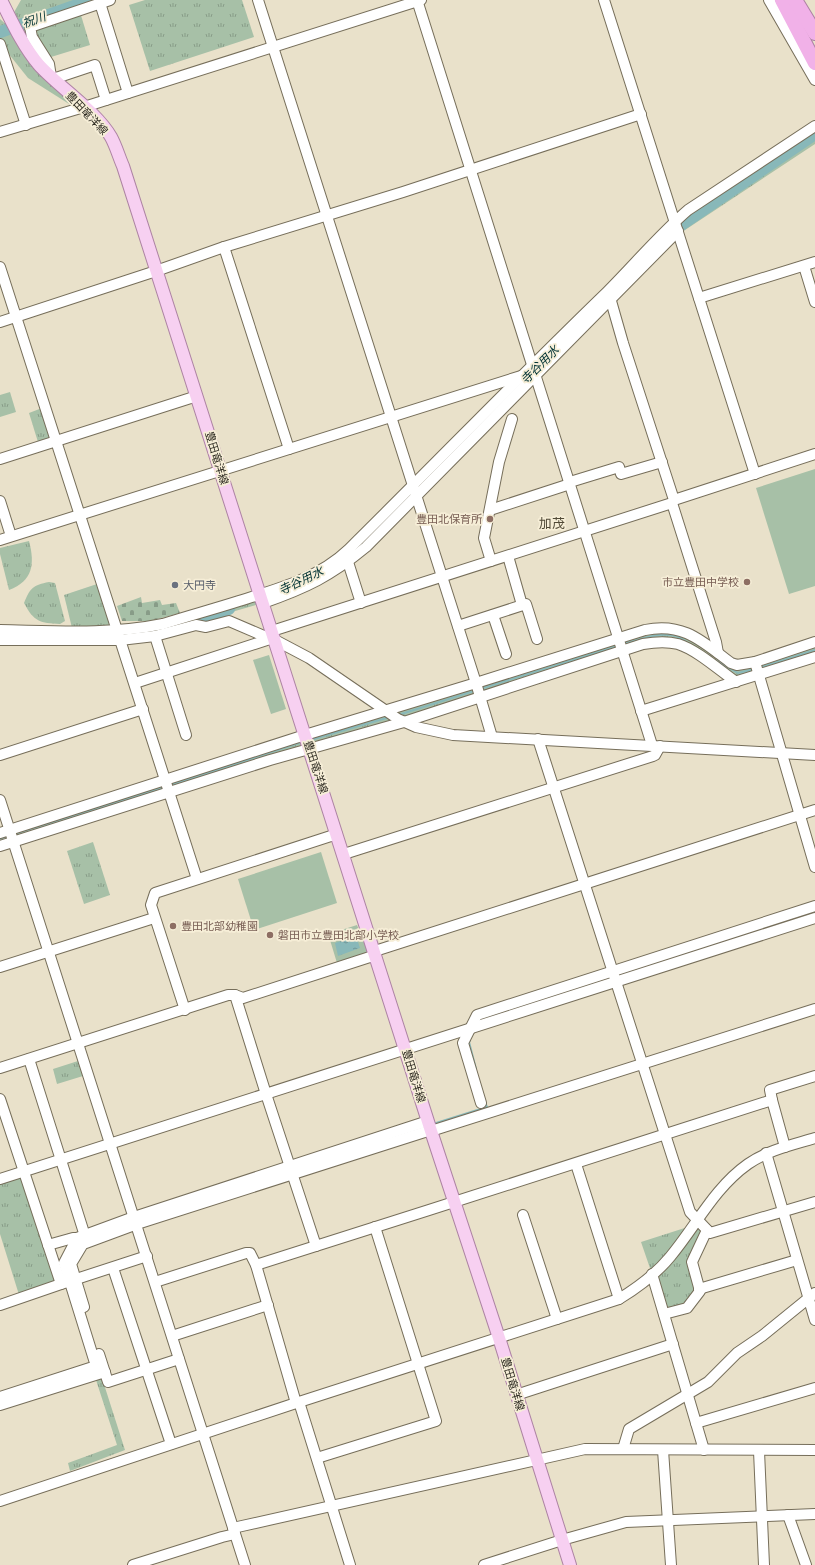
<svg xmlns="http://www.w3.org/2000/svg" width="815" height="1565" font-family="Ubuntu,'Noto Sans JP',sans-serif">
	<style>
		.grass { fill: url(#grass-tufts) }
		.cemetery { fill: url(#cemetery-stones) }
		.park { fill: #a7c0a7 }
		.water { fill: url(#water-ripples) }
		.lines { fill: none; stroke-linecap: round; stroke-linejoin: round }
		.stream { stroke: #88b8b9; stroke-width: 2 }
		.river { stroke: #88b8b9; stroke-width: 12 }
		.minor-casing { stroke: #766e5a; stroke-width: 12 }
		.major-casing { stroke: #ad83a3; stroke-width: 14 }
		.highway-casing { stroke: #ad83a3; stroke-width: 16 }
		.minor { stroke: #fff; stroke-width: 10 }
		.major { stroke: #f7d0f1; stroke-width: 12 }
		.highway { stroke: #f1b1e8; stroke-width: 14 }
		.education-dot { fill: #8d6e63; stroke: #f6eed7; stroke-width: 1.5 }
		.worship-dot { fill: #6b7280; stroke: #f6eed7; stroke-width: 1.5 }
		.labels { text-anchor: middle; stroke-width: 3.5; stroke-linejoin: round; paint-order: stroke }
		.street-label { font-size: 11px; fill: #302d24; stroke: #f6eed7 }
		.education-label { font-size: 11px; fill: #785e54; stroke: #f6eed7; text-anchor: end }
		.worship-label { font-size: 11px; fill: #5b616d; stroke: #f6eed7; text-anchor: start }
		.water-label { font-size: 12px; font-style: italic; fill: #023334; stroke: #f6eed7 }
		.quarter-label { font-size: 13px; fill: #504936; stroke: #f6eed7 }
	</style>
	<defs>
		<pattern id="grass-tufts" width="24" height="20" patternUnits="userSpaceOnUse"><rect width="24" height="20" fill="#a7c0a7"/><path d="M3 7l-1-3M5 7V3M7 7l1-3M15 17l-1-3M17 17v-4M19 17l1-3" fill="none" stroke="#889c88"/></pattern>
		<pattern id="cemetery-stones" width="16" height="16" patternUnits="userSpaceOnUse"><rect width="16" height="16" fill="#a7c0a7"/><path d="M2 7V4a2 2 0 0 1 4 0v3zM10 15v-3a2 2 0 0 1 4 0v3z" fill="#889c88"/></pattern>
		<pattern id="water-ripples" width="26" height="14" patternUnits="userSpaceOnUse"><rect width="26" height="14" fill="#88b8b9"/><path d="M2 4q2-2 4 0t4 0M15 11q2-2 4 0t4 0" fill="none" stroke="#709696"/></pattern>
	</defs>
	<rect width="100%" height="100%" fill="#e9e1ca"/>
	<g class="grass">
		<polygon points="21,0 99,0 28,23 25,26 44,65 13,14"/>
		<polygon points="145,0 242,0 254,37 150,71 129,5"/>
		<polygon points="80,12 90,45 51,57 40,43 35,27"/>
		<polygon points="0,19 19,36 80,104 77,109 28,78 0,43"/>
		<polygon points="815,126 815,144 679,234 355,556 263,603 159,633 0,630 146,627 321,570 675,221"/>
		<polygon points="10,392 16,412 0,417 0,395"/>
		<polygon points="42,408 52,439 38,442 29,413"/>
		<path d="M29,541C35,564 33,581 9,590L0,554V548Z"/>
		<path d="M49,582L55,583L65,621L60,624C40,623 34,622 24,603C30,588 33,585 49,582Z"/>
		<polygon points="100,583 115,629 72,628 64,595"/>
		<polygon points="671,628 737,665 815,642 815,657 736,682 711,664 665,642 14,842 9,830 393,708"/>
		<polygon points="93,842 110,895 84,904 67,851"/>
		<polygon points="78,1061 83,1076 57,1084 53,1069"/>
		<polygon points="22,1172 61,1284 20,1298 0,1234 0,1179"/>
		<polygon points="694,1225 707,1230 689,1264 699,1289 687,1308 664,1314 652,1274 641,1242"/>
		<polygon points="102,1378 125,1450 70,1471 68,1463 117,1445 96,1380"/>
	</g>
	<polygon class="cemetery" points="141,597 142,603 160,600 162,605 176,603 180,613 150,621 122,621 117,606"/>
	<g class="park">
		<polygon points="815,469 815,586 789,594 756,488"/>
		<polygon points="269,655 286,709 271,714 253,660"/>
		<polygon points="321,852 337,903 254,930 238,879"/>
		<polygon points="357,925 368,953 337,963 330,940 333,939 332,933"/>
	</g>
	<polygon class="water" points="356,936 360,948 338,956 335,943"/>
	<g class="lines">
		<g class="stream">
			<path d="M623,644C640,639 658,632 676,636C680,637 685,641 689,644"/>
			<polyline points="715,660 738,673 754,669"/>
			<polyline points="761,667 815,650"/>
			<polyline points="480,689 617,646"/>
			<polyline points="398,715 474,691"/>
			<polyline points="310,740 390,717"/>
			<polyline points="171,785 302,742"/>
			<polyline points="14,834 165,787"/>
			<polyline points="0,839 8,836"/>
			<polyline points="633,970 815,913"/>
			<polyline points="470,1040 469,1042 476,1069"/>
			<polyline points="433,1124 487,1107 485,1102"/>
		</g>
		<g class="river">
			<polyline points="0,32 91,0"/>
			<polyline points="670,235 681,225 815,134"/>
			<polyline points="350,555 421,484"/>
			<polyline points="176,626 229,609"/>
		</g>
		<g class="minor-casing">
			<g id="minor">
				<polyline points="258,0 476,683 492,737"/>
				<polyline points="417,0 652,745"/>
				<polyline points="604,0 755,474"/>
				<polyline points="769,0 815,80"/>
				<polyline points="100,3 128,93"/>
				<polyline points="0,44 26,125"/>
				<polyline points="51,77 49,64 37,45 32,37 30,27 110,0"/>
				<polyline points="53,79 95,65 106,100"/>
				<polyline points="0,132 84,107 421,0"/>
				<polyline points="224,247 289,449"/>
				<polyline points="804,266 815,302"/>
				<polyline points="0,267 197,879"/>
				<polyline points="609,294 623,343 674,500"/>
				<polyline points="699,298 815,262"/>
				<polyline points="0,322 156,271 224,247 403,192 641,114"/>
				<polyline points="0,459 197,396"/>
				<polyline points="570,482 619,467 621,474 662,462"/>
				<polyline points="0,501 11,536"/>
				<polyline points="672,503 716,642 718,653"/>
				<polyline points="490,510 570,484"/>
				<polyline points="0,540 521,376"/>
				<polyline points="508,556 522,605"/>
				<polyline points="491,561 484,538 499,462 512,419"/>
				<polyline points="348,562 361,603"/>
				<path d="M263,603C306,588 331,576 366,547L678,231"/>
				<polyline points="493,615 506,654"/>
				<polyline points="458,626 526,604 537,639"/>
				<path d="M0,630C54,631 109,635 163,624C188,616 214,609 239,601C278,589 319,578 349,549C435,464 520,376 607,292C634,265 659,235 688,210L815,126"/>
				<polyline points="272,631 672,503 674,500 815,454"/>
				<polyline points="155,636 186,735"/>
				<polyline points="0,640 120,640 155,636 196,625 206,627 229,621 271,639"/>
				<polyline points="275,640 309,658 398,719 416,727 453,735 815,755"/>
				<polyline points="755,662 815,867"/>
				<polyline points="135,683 273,638"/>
				<polyline points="641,711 815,657"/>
				<polyline points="538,739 690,1212 710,1233 815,1202"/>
				<polyline points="0,755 143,709"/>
				<polyline points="0,800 245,1565"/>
				<path d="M0,833L305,735L476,683L645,630C683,622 702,641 731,663L737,665L755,662L815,642"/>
				<path d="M0,846L270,760L404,722L643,644C655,642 666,641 678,644C697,650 719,670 736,682"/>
				<polyline points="344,854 653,756 655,755 660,746"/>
				<polyline points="375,951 815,810"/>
				<polyline points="0,967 154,918"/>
				<polyline points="235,995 266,1094 316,1246"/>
				<polyline points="185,1010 151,905 155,893 337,834"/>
				<polyline points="29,1059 85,1236"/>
				<polyline points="0,1068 228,995 235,995 243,998 376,955"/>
				<polyline points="0,1099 61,1284"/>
				<polyline points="772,1100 770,1090 815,1076"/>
				<polyline points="481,1103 463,1043 477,1015 815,906"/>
				<polyline points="431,1131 815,1009"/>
				<polyline points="766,1153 815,1320"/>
				<polyline points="576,1164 619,1299"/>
				<polyline points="0,1179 815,918"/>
				<polyline points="523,1215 557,1319"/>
				<polyline points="48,1245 73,1238 77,1238"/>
				<path d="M256,1265C428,1210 601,1156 772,1100L785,1147"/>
				<polyline points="113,1268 171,1444"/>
				<polyline points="652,1274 704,1450"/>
				<polyline points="155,1282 246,1253 250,1253 256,1265 296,1403"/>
				<polyline points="699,1289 797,1260"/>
				<polyline points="0,1305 61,1284 147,1256"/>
				<polyline points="84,1307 71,1264 83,1244 137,1224 431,1130"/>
				<polyline points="664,1314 687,1308 700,1291 692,1262 707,1230"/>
				<polyline points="172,1336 268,1305"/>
				<polyline points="99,1354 108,1382 179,1359"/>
				<polyline points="516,1395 673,1344"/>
				<polyline points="0,1397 96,1366 64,1263 77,1238 134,1217 428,1121"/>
				<polyline points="299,1402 350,1565"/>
				<polyline points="0,1405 105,1372"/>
				<polyline points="696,1423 815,1388"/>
				<polyline points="623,1449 629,1429 708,1382 737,1353 762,1336 815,1293"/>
				<polyline points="663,1450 671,1565"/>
				<polyline points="759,1451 764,1565"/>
				<polyline points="317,1458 436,1421 375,1227"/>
				<path d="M0,1501L296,1403L619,1299C637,1288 656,1274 670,1257C696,1226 714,1188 748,1164C768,1150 792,1145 815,1138"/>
				<polyline points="788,1515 806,1565"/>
				<polyline points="233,1528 585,1449 815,1450"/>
				<polyline points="133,1565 222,1537 235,1534"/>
				<polyline points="484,1565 562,1540 626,1522 815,1514"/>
			</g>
		</g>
		<g class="major-casing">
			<path id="major" d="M2,2C13,24 23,46 39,65C60,88 96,111 111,137C116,146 119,157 123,166L431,1131L499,1338L570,1565"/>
		</g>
		<g class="highway-casing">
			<g id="highway">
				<polyline points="782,0 815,63"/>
				<polyline points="795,0 815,33"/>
			</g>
		</g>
		<use href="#minor" class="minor"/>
		<use href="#major" class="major"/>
		<use href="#highway" class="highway"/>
	</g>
	<g class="education-dot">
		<circle cx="490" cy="519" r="4"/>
		<circle cx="747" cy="582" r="4"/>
		<circle cx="173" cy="926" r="4"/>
		<circle cx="270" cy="935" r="4"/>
	</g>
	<circle class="worship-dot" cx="175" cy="585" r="4"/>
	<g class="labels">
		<g class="street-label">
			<text transform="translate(87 113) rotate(46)" y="4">豊田竜洋線</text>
			<text transform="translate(217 458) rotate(73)" y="4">豊田竜洋線</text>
			<text transform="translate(316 767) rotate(72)" y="4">豊田竜洋線</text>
			<text transform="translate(414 1076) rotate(73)" y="4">豊田竜洋線</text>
			<text transform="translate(513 1384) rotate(73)" y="4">豊田竜洋線</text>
		</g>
		<g class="education-label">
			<text x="482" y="523">豊田北保育所</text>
			<text x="739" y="586">市立豊田中学校</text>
			<text x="181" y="930" text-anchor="start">豊田北部幼稚園</text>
			<text x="278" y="939" text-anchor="start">磐田市立豊田北部小学校</text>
		</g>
		<g class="worship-label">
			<text x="183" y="589">大円寺</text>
		</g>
		<g class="water-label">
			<text transform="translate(34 20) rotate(-19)" y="4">祝川</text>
			<text transform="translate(540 365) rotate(-45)" y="4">寺谷用水</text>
			<text transform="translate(301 581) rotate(-26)" y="4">寺谷用水</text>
		</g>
		<g class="quarter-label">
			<text x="552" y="528">加茂</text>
		</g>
	</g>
</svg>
